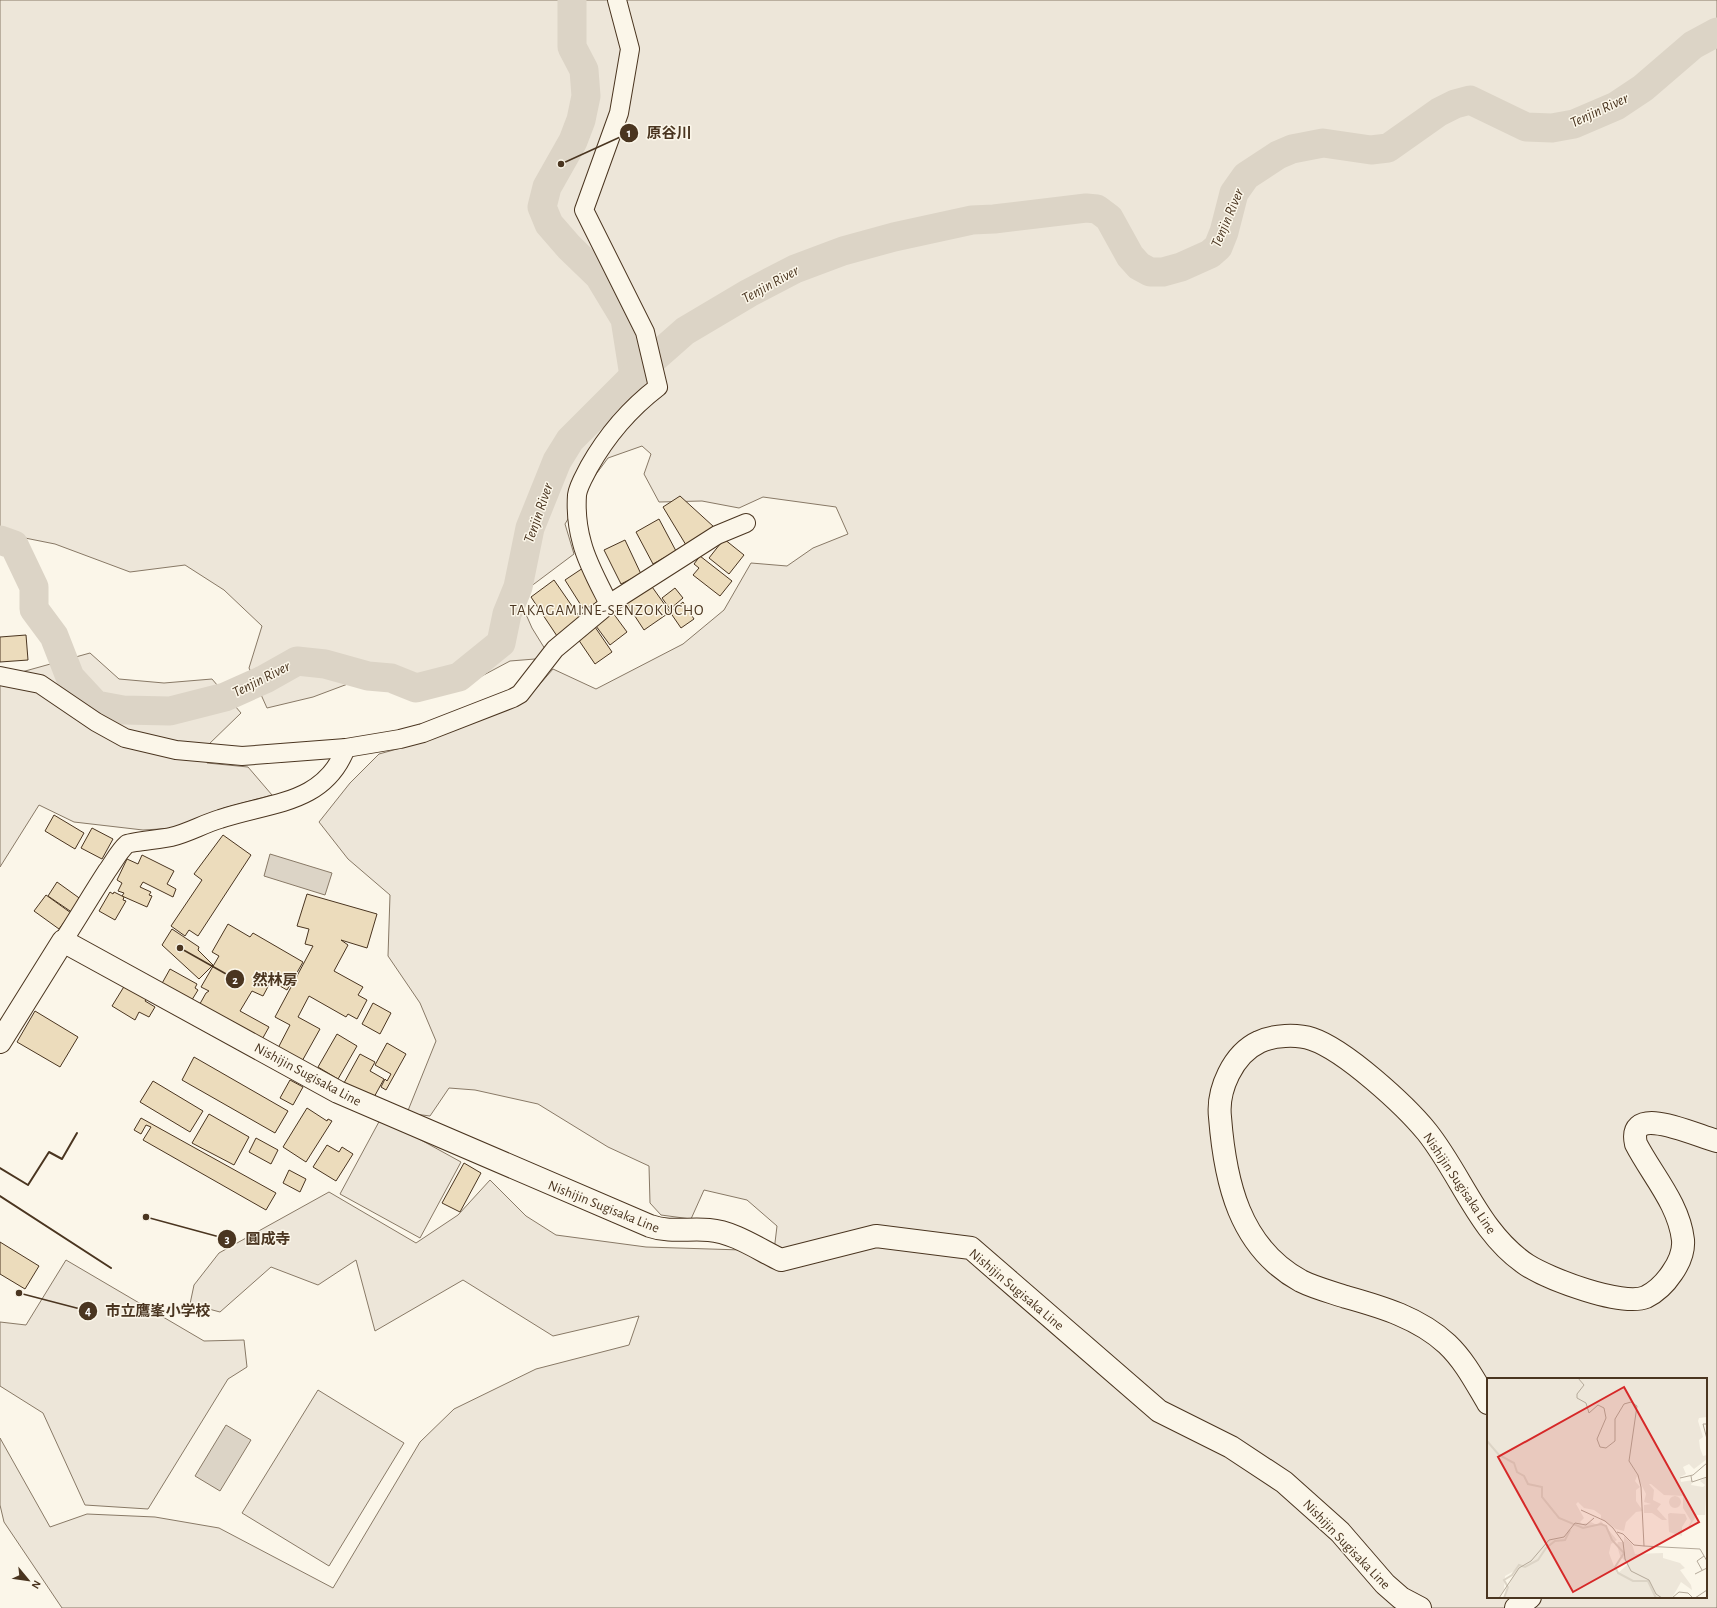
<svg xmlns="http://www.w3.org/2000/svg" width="1717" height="1608" font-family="'Alegreya Sans','Noto Sans JP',sans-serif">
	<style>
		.green { fill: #ede6d9; stroke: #887966; fill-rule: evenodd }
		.water { fill: #dcd4c6; stroke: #887966 }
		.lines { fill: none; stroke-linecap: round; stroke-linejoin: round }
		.river { stroke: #dcd4c6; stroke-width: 29 }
		.building { fill: #ecdcbc; stroke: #4a3520 }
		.minor-casing { stroke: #4a3520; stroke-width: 20 }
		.major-casing { stroke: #4a3520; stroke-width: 24 }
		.minor { stroke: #fbf6e9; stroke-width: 18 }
		.major { stroke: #fbf6e9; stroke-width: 22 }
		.wall { stroke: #4a3520; stroke-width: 2 }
		.labels { text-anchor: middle; stroke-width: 3; stroke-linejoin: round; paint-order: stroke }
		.street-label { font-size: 14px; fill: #4a3520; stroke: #fbf6e9 }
		.water-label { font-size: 15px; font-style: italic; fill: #4a3520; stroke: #fbf6e9 }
		.neighbourhood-label { font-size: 15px; letter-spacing: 1px; fill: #4a3520; stroke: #fbf6e9 }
		.inset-river { fill: none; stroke: #dcd4c6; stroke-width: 2 }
		.inset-road { fill: none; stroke: #b4a999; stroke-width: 1 }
		.view { fill: #d62828; fill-opacity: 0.15; stroke: #d62828; stroke-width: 2 }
		.inset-edge { fill: none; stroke: #4a3520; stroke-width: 2 }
		.leader { fill: none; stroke: #4a3520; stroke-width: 1.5 }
		.callout-dot { fill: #4a3520; stroke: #fbf6e9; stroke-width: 1.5 }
		.mark-label { font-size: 12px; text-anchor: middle; font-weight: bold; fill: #fff }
		.callout-label { font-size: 15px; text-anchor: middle; font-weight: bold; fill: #4a3520; stroke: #fbf6e9; stroke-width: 3; stroke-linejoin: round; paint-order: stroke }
	</style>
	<rect width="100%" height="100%" fill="#fbf6e9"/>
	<g class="green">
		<path d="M0,0H1717V1608H62L4,1522L0,1505V1438L50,1527L87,1514L155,1517L219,1528L333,1588L420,1442L454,1409L536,1369L629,1345L639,1316L553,1336L463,1280L375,1331L356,1260L318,1285L271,1267L220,1312L190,1304L194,1285L219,1253L329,1192L416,1243L458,1215L490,1180L526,1216L556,1235L646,1247L774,1251L777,1226L747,1200L704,1190L691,1219L661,1215L650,1203L649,1166L608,1147L538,1104L475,1090L449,1088L430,1116L407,1113L436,1041L420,1003L388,956L390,895L348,859L319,822L350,783L379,754L419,743L527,699L553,669L596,689L683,644L724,610L751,563L787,566L813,548L848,534L836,507L763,497L739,508L702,501L659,502L644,474L651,454L642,446L608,458L591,481L565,524L574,554L518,596L532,628L545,649L535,659L510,661L480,677L429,696L353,682L313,697L267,708L249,668L262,626L224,590L185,565L130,572L55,544L0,533ZM1488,1379H1706V1597H1488Z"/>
		<polygon points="90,653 119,679 164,683 212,679 241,713 207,746 207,763 248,767 272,795 224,808 177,828 143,830 74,822 39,805 0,867 0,678"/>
		<polygon points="381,1118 461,1162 420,1238 340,1194"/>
		<polygon points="66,1260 204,1341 244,1340 247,1367 228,1379 148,1509 85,1505 43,1413 0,1386 0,1322 26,1325"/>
		<polygon points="318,1390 404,1443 329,1566 242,1513"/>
	</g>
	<g class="water">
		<polygon points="270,854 332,873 325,895 264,876"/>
		<polygon points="226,1425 251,1440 220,1491 195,1476"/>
	</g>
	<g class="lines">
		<g class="river">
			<polyline points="572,0 572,47 584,70 586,96 581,120 573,141 547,187 542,207 549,224 569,247 599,276 625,319 634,376"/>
			<polyline points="0,540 14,545 34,587 34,609 54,636 70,677 96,705 123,710 170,711 225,697 265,679 297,661 325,664 368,676 391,678 416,688 459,677 501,643 507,614 518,587 530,528 557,461 570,440 634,376 685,331 749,293 795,269 843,251 894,237 972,220 994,219 1086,208 1097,209 1109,218 1130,256 1139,266 1150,272 1163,272 1181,267 1210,254 1218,247 1224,232 1234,193 1246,176 1278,155 1292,149 1323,143 1371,150 1388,148 1439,112 1455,104 1470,100 1526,127 1552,128 1574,124 1616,106 1643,88 1693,45 1717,32"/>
		</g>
	</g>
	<g class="building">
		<polygon points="680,496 714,527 686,545 663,507"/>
		<polygon points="659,519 676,551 653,564 636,532"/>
		<polygon points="724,539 744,555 729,574 709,558"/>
		<polygon points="625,540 641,574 621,584 604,550"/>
		<polygon points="700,556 732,581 720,596 693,575 699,568 694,564"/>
		<polygon points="583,568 602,599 584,610 565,580"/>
		<polygon points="554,580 581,619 557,636 531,597"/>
		<polygon points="650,584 670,612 644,630 625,601"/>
		<polygon points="675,588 683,598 670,609 662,598"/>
		<polygon points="683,602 694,619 681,628 670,612"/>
		<polygon points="613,613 627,632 610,645 596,626"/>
		<polygon points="595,627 612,652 595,664 578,639"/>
		<polygon points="26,635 28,660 0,662 0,637"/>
		<polygon points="54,815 84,833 75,849 45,831"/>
		<polygon points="92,828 113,839 102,859 81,848"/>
		<polygon points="223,835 251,855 198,936 189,930 185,936 171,926 202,880 194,874"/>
		<polygon points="142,855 174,871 167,884 176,889 173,897 143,882 140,887 151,892 149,895 152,896 147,907 122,896 124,893 118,891 122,883 117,880 127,859 138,864"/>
		<polygon points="57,882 82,900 73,913 48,896"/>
		<polygon points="110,892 113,894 114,892 124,897 123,900 126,901 115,920 99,911"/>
		<polygon points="307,894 377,914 367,948 341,940 348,945 334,971 363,987 358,995 367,1000 357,1019 348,1014 346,1017 309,996 298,1017 320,1029 301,1063 277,1050 290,1025 275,1017 313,946 305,944 309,929 297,926"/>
		<polygon points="46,895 71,913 59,929 34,911"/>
		<polygon points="228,924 250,937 253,933 303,962 287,990 271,981 263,996 252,991 240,1011 269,1027 260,1043 197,1009 206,993 209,991 201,987 219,956 212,952"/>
		<polygon points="172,929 199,947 198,950 213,965 199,979 162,945"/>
		<polygon points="170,969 197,984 195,988 198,990 190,1003 160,987"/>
		<polygon points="125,985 147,998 145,1001 155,1007 149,1017 139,1012 135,1020 112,1006"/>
		<polygon points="373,1003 391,1013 380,1034 362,1024"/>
		<polygon points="35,1011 78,1037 60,1067 17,1042"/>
		<polygon points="337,1034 357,1046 338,1079 318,1067"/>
		<polygon points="387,1043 406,1054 386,1090 381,1087 385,1079 387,1081 391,1074 375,1065"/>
		<polygon points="360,1054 375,1062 370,1071 384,1079 373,1099 344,1083"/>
		<polygon points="194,1057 288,1111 275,1133 182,1080"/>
		<polygon points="290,1080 303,1087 293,1105 280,1098"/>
		<polygon points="153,1081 203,1111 190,1132 140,1102"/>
		<polygon points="307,1108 327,1121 328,1119 332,1121 306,1162 283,1147"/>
		<polygon points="209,1114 249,1137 234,1165 192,1143"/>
		<polygon points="141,1118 276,1193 266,1210 143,1140 151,1127 146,1125 141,1134 134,1130"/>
		<polygon points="256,1138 278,1150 271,1164 249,1152"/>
		<polygon points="327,1145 339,1152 342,1147 353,1154 336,1181 313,1167"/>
		<polygon points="464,1163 481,1173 460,1212 442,1203"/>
		<polygon points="289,1170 306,1179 300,1192 283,1183"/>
		<polygon points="0,1242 39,1266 25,1289 0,1274"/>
	</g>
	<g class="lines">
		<g class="minor-casing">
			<g id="minor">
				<path d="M609,604C600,586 587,563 582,543C578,529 576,510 577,495C578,486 585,475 589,467C607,435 628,410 658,387L645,332L584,210L619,113L630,49L617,0"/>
				<polyline points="0,676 40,684 96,722 125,738 176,750 242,756 346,748 400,739 423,733 513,698 520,694 555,649 609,604 717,535 746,523"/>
				<path d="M63,941C78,918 92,894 107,871C113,863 119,851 127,844C130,842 163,839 171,837C188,833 203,824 220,819C270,802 324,805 346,748"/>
			</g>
		</g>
		<g class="major-casing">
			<g id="major">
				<path d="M0,1042L63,941L338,1092L650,1226C670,1233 689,1228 709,1230C734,1232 758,1249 781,1260L876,1236L971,1248L1159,1411L1231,1447L1284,1482L1340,1532L1385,1584L1401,1598L1420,1608"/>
				<path d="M1488,1403C1476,1383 1465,1361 1447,1344C1419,1318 1382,1307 1346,1297C1331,1292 1315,1288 1301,1281C1239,1247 1225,1181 1220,1117C1217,1090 1233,1054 1259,1042C1273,1035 1297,1034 1312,1039C1345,1050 1405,1105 1427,1132C1462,1176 1479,1233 1527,1265C1549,1279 1622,1307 1646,1297C1656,1292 1666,1282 1672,1273C1679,1263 1684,1252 1683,1240C1679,1204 1652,1175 1636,1144C1626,1101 1699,1137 1717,1141"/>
				<polyline points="1516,1608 1530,1597"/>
			</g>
		</g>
		<use href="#minor" class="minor"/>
		<use href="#major" class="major"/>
		<g class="wall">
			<polyline points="0,1168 28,1185 49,1152 62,1159 77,1133"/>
			<polyline points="0,1196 111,1268"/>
		</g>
	</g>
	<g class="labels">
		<g class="street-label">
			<text transform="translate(308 1074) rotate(28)" y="5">Nishijin Sugisaka Line</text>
			<text transform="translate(1460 1183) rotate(56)" y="5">Nishijin Sugisaka Line</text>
			<text transform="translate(604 1206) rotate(22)" y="5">Nishijin Sugisaka Line</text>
			<text transform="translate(1017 1289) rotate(40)" y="5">Nishijin Sugisaka Line</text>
			<text transform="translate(1347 1544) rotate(46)" y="5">Nishijin Sugisaka Line</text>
		</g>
		<g class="water-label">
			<text transform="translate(1599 110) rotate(-25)" y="5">Tenjin River</text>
			<text transform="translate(1227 218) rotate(-67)" y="5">Tenjin River</text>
			<text transform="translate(770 284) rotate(-29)" y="5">Tenjin River</text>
			<text transform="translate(538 513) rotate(-71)" y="5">Tenjin River</text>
			<text transform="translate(261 679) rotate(-27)" y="5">Tenjin River</text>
		</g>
		<g class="neighbourhood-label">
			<text x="607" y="615">TAKAGAMINE-SENZOKUCHO</text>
		</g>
	</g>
	<g transform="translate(1487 1378)">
		<rect width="220" height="220" fill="#fbf6e9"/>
		<path d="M0,0H220V39L212,40L211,43L216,59L212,62L213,70L216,78L220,77V81L207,91L202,86L196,89L199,96L193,99L194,104L206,102L204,107L216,109L218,107L213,103L220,99L218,137H210L199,154L204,143L196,130V118L177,117L164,106H162L167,112L166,122L174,126L170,131L180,142H175L165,135H157V127L164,126L157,124L159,116L150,98L148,103L153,109L149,112V123L156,133L149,134L139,144L137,153L129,151L114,141V137L107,132L97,130L91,124L89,126L97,140L93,144L95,146L104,144L110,147L114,143L130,162L124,166L122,175L130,196L141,186L133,178L130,167L131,164H137V158L145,166L148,176L176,175V180L193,185L198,190L193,192L204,207L205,212L194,204L185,220H16L29,192L18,198L17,212L11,220H0ZM182 124a6 6 0 1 1 12 0a6 6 0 1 1-12 0ZM183,135L198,136L200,141L195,149V158L182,154L181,136Z" fill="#ede6d9"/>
		<path class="inset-river" d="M0,63L12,77L27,85L30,94L37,98L41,106L55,109V119L72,140L96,150L114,146L119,148L125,162L137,175L128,189L131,195L146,203H161L169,220M17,220L21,209L17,202L25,197L32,187L38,189L51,182L59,170L68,163L78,162L83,152"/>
		<path class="inset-road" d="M91,0L97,7L90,16V20L99,25L102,35L111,27L117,30L119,40L110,61L113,69L119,70L128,63V41L137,26L144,24L150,28L142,83L151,97L154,109L157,168L213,171L220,183M220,46H216L220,61M204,98L205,104L220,99M193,100L206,97L220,85M94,132L118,143L126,150L136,164L138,181L144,193L162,202L169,216L175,220M130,154L136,156L147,167L157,168M215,192L210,183L217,178M208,196L220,190M12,220L32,190L44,183L62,162L77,159L88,145L99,147L107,140M185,220L192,214L201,215L206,220M208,220L220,212"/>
		<path class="view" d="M137,9L212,144L86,214L11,79Z"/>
		<rect width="220" height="220" class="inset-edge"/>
	</g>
	<path class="leader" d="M561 164L629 133M180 948L235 979M146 1217L227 1239M19 1293L88 1311"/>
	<g class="callout-dot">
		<circle cx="561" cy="164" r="4"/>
		<circle cx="180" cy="948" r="4"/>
		<circle cx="146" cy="1217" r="4"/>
		<circle cx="19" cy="1293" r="4"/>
		<circle cx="629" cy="133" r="10"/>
		<circle cx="235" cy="979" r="10"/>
		<circle cx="227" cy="1239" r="10"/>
		<circle cx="88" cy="1311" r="10"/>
	</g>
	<g class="mark-label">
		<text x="629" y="137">1</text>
		<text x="235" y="984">2</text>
		<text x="227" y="1243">3</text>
		<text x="88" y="1315">4</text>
	</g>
	<g class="callout-label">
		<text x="669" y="138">原谷川</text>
		<text x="275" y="985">然林房</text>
		<text x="268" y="1244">圓成寺</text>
		<text x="158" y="1316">市立鷹峯小学校</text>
	</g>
	<g transform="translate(28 1580) rotate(119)" stroke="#fbf6e9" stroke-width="3" paint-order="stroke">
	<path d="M0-3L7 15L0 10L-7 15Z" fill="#4a3520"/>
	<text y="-6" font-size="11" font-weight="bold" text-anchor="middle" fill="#4a3520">N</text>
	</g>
</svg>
